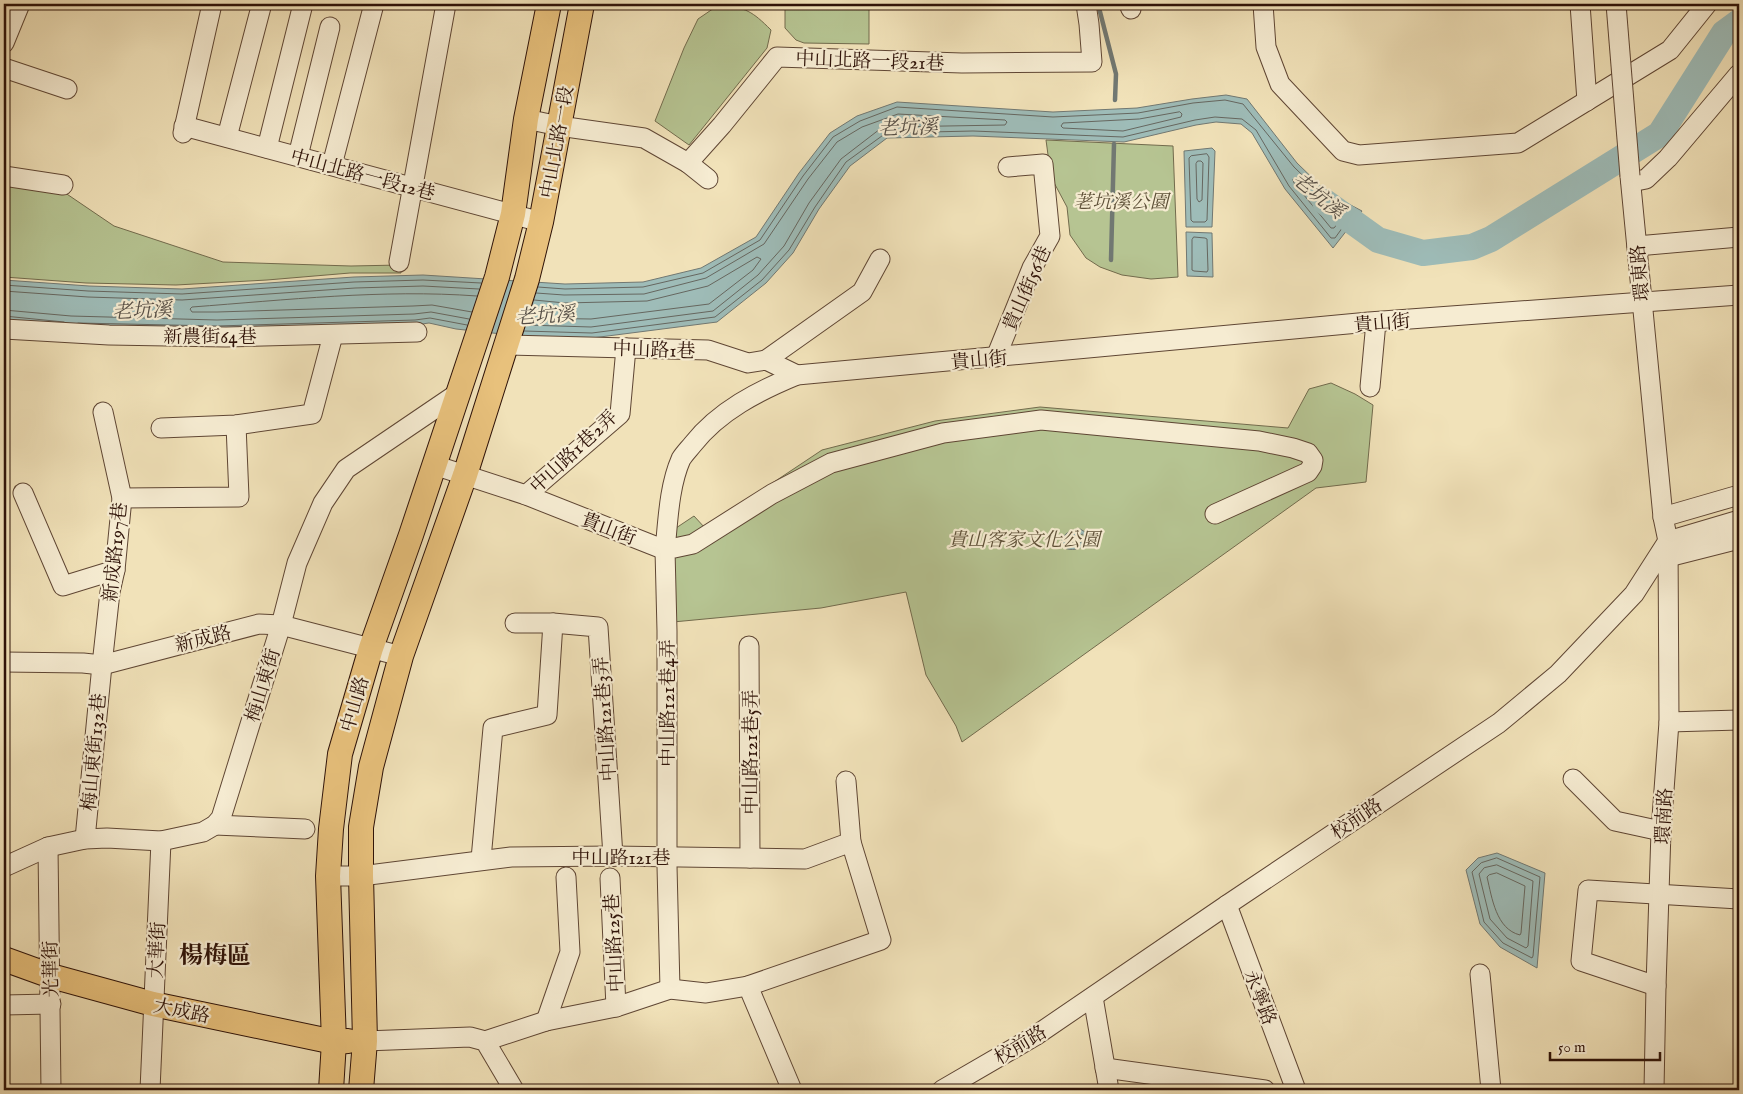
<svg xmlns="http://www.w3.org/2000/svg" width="1743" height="1094" font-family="'IM FELL English','Noto Serif TC',serif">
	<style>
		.green { fill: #b6c492; stroke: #726b4d }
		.water { fill: #9ebcb8; stroke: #717872; fill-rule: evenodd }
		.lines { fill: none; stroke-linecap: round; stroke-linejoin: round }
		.shore { stroke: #666760; stroke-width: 1 }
		.stream { stroke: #717872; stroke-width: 4.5 }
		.river { stroke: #9ebcb8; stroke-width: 26 }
		.minor-casing { stroke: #5f4634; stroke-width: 21 }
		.major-casing { stroke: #2e1208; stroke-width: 26 }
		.minor { stroke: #f6ecd2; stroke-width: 19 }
		.major { stroke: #e8c17c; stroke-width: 24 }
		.minor-bridge-casing { stroke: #5f4634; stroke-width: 21; stroke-linecap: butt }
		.minor-bridge { stroke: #f6ecd2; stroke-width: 19 }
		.labels { text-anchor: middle; stroke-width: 4.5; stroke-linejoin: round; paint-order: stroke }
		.street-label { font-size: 19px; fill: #2e1208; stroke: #f6ecd2 }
		.park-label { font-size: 19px; font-style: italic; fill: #5e5038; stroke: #f6ecd2 }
		.water-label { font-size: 20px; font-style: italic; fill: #554e46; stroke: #f6ecd2 }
		.district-label { font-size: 24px; font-weight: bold; fill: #2e1208; stroke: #f6ecd2 }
	</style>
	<rect width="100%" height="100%" fill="#f1e2b9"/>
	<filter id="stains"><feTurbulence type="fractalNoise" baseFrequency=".004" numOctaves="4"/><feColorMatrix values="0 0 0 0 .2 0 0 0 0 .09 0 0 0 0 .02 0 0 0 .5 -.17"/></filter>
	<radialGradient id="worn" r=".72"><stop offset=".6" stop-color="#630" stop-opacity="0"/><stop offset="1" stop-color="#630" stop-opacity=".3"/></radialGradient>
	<g class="green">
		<path d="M720,4C746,8 752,11 771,30L767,48L689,145L655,121L684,48L698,19Z"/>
		<polygon points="790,4 869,4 869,44 804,43 796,40 785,28 785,9"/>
		<polygon points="1046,140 1173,146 1178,277 1151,279 1122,275 1100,267 1086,258 1070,235 1067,207 1051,177"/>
		<polygon points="4,180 55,186 114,226 223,262 351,266 400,265 401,273 350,273 267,280 176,285 86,283 4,277"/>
		<polygon points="1331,383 1355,394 1373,405 1366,482 1316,488 962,742 956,726 926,675 906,592 821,608 673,622 671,554 676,528 694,516 705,528 822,450 935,421 1040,407 1288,428 1309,389"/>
	</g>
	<g class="water">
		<polygon points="1226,95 1247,99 1297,163 1328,193 1362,211 1333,248 1285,189 1252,133 1241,124 1216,122 1196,125 1124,142 973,136 887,138 850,166 819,209 793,253 766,283 717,322 592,338 520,336 456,329 429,323 415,325 217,331 4,321 4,280 89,286 182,289 354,277 423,275 565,284 643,282 701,268 756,237 799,173 830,133 857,116 897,102 1053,112 1137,108 1192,99"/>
		<polygon points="1212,148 1215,151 1212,227 1186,227 1184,151"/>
		<polygon points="1186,232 1212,233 1213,277 1187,276"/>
		<path d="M1080,529L1087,533L1086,546C1077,549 1073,551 1064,548L1061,542C1064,533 1070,530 1080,529ZM1083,534L1085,541L1073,544L1071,537Z"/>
		<polygon points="1497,853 1545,873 1537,968 1500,947 1480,924 1466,870 1478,858"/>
	</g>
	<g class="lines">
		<g class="shore">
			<polygon points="1180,112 1182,114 1181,117 1123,131 1063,128 1061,126 1063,123 1139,119"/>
			<polygon points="1207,154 1209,157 1207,220 1205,222 1193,222 1191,220 1189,158 1191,156"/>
			<polygon points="1198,161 1201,161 1203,163 1202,200 1199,202 1197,199 1196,164"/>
			<polygon points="1295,178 1322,202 1343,214 1343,217 1334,228 1331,228 1294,183 1293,180"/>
			<polygon points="1194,237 1205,238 1207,239 1208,270 1207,272 1194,271 1192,270 1192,240"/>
			<polyline points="4,285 88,291 182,294 354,282 423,280 481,283"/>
			<polyline points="4,291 88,297 182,300 355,288 423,286 479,289"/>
			<polyline points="4,310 71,316 217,320 414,314 431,312 469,319"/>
			<path d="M472,312L432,305L413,306L217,312H192L190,309L192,307C286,300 382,289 477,296"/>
			<polyline points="4,316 64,322"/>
			<polyline points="529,318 591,319 709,304 753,270 761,259 757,257 708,286 647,301 565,303 534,300"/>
			<polyline points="78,323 217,326 415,320 430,318 467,325"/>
			<polyline points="526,325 591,327 713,311 758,275 784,246 809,203 841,159 880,129 887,127 1005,125 1007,122 1005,120 898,114 862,127 837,142 808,179 764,244 706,278 644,294 564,295 536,293"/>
			<polyline points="524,331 592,333 715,317 762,280 789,250 815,207 846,162 886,133 973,131 1123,137 1195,120 1215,117 1242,119 1256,130 1289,186 1331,238 1335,238 1353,213 1325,197 1294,167 1243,104 1225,100 1193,103 1138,113 1053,117 897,107 860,121 833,137 803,176 760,240 703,273 643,287 565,289 538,287"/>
			<polygon points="1497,858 1540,877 1533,956 1532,958 1503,943 1484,922 1472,872 1481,863"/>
			<polygon points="1497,865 1533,881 1528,946 1526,948 1507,938 1490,919 1479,874 1484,868"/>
			<path d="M1497,873L1525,886L1521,933L1520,935C1496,929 1492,898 1487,877L1489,875Z"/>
		</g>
		<g class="stream">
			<polyline points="1098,4 1116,74 1115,100"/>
			<polyline points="1111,260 1114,144"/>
		</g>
		<polyline class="river" points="1325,202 1378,240 1423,253 1472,247 1491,239 1660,134 1724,33 1739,22"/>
		<g class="minor-casing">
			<g id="minor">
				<polyline points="1129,4 1131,9"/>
				<polyline points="1263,4 1266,47 1280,84 1343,151 1359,155 1518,143 1670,50 1707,4"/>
				<polyline points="1580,4 1587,101"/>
				<polyline points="4,43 20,4"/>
				<polyline points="4,68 67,89"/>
				<polyline points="526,119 559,126 644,138 688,163 722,125 777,57 962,63 1092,62 1089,24 1086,4"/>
				<polyline points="184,126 541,222"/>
				<polyline points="183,133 212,4"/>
				<polyline points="227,137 261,7"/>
				<polyline points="267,148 303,4"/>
				<polyline points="298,156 330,27"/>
				<polyline points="688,163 708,179"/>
				<polyline points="332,165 374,4"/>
				<polyline points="4,176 63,185"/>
				<polyline points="1630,176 1663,517 1668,541 1669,722 1661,831 1656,986 1654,1090"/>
				<polyline points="1631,182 1646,179 1668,158 1739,74"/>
				<polyline points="1637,246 1739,237"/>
				<polyline points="399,262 446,4"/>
				<polyline points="4,329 109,335 226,337 417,332"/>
				<polyline points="506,345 708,350 748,363 766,360 797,375"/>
				<polyline points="996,357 1032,268 1050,236 1043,164 1008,167"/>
				<polyline points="766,360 862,292 880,259"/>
				<polyline points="1370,387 1376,322"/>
				<polyline points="161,428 236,425 312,414 333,335"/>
				<path d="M434,465L526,495L665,550C668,521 669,486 681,459C684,454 689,449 693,444C719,411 758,391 797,375L1369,322L1739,295"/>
				<polyline points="23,493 63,586 115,570"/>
				<polyline points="526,495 620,414 626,348"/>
				<polyline points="122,498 239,497 236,425"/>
				<polyline points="1663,517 1739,495"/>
				<polyline points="1668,557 1739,539"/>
				<polyline points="515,623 553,623 598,627 613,856"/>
				<polyline points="749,646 750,858"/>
				<polyline points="4,662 83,663 102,665 259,624 281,625 401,656"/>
				<polyline points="1669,722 1739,720"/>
				<polyline points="1573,779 1615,821 1661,831"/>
				<polyline points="215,825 305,829"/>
				<polyline points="85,839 102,665 110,592 115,570 122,498 103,412"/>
				<polyline points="48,847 51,1090"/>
				<polyline points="667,857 667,631 665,550 693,544 772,494 831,463 943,433 1041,420 1259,441 1293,448 1308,453 1313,460 1312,466 1308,472 1215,514"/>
				<polyline points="481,859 493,728 547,715 553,623"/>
				<polyline points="667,866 670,989"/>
				<polyline points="4,867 48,847 85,839 107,838 161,841 203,832 215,825 221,818 281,625 297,563 323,503 346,469 458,393"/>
				<polyline points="328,876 361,876 511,857 613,856 805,859 851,842 846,781"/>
				<polyline points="610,878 616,1007"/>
				<polyline points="1227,905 1296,1090"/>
				<polyline points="1480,974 1491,1090"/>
				<polyline points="748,986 881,940 851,842"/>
				<polyline points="1656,986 1581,961 1588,890 1739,899"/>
				<polyline points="1093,997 1109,1090"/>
				<polyline points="4,1005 51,1004"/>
				<polyline points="546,1021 570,952 566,877"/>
				<polyline points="365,1041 470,1037 485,1041 514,1090"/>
				<polyline points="485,1041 546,1021 616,1007 670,989 706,993 748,986 792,1090"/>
				<polyline points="1105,1068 1265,1090"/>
				<polyline points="150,1090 161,841"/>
				<polyline points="942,1090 1035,1036 1227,905 1499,723 1558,674 1634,594 1668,541 1739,520"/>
			</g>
		</g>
		<g class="major-casing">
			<g id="major">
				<polyline points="4,959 51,976 153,1004 334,1042 348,1041"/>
				<polyline points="331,1090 334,1042 328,876 331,829 340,754 371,648 411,535 497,277 513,214 526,119 549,4"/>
				<polyline points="361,1090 365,1041 361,876 361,827 371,767 401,656 465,475 527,279 541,222 582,4"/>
			</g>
		</g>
		<use href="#minor" class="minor"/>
		<use href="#major" class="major"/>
		<g class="minor-bridge-casing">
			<polyline id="minor-bridge" points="1616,4 1630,176"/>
		</g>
		<use href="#minor-bridge" class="minor-bridge"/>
	</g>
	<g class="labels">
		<g class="street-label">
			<text transform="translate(870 60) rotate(2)" y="7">中山北路一段21巷</text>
			<text transform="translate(556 142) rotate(-80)" y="7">中山北路一段</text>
			<text transform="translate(363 174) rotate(15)" y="7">中山北路一段12巷</text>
			<text transform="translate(1639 273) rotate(-95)" y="7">環東路</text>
			<text transform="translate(1026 288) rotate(-66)" y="7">貴山街56巷</text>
			<text transform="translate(1382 322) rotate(-5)" y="7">貴山街</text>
			<text x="210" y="343">新農街64巷</text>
			<text transform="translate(654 349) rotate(2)" y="7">中山路1巷</text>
			<text transform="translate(979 359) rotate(-5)" y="7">貴山街</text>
			<text transform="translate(573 451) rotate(-43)" y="7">中山路1巷2弄</text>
			<text transform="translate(609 528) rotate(21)" y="7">貴山街</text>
			<text transform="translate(114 552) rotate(-84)" y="7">新成路197巷</text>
			<text transform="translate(203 638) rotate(-14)" y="7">新成路</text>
			<text transform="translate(262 685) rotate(-73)" y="7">梅山東街</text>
			<text transform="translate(667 703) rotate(-90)" y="7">中山路121巷4弄</text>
			<text transform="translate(354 704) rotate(-74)" y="7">中山路</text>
			<text transform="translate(604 719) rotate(-94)" y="7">中山路121巷3弄</text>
			<text transform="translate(93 752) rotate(-85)" y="7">梅山東街132巷</text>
			<text transform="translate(750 752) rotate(-90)" y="7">中山路121巷5弄</text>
			<text transform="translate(1663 816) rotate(-87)" y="7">環南路</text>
			<text transform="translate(1356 818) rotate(-34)" y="7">校前路</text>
			<text x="621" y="864">中山路121巷</text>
			<text transform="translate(613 943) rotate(-93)" y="7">中山路125巷</text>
			<text transform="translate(156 950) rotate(-87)" y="7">大華街</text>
			<text transform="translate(50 969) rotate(-91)" y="7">光華街</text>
			<text transform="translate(1261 997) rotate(69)" y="7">永寧路</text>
			<text transform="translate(182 1010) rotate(12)" y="7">大成路</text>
			<text transform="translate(1020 1044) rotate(-31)" y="7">校前路</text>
		</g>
		<g class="park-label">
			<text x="1121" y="208">荖坑溪公園</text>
			<text x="1024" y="546">貴山客家文化公園</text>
		</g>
		<g class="water-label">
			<text transform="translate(908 127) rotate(-2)" y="7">老坑溪</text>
			<text transform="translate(1319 195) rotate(39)" y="7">老坑溪</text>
			<text transform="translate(142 310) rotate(-3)" y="7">老坑溪</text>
			<text transform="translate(545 315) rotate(-4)" y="7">老坑溪</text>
		</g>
		<g class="district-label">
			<text x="215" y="963">楊梅區</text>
		</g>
	</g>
	<rect width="1743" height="1094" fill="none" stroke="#f1e2b9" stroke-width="20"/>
	<rect x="5" y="5" width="1733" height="1084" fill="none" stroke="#2e1208" stroke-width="2.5"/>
	<rect x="10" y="10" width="1723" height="1074" fill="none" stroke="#2e1208"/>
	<path d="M1550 1052v8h110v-8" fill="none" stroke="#2e1208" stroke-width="2.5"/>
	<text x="1558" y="1052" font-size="15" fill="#2e1208" stroke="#f6ecd2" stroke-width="4" paint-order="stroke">50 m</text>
	<rect width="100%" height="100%" filter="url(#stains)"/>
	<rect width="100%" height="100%" fill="url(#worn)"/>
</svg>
